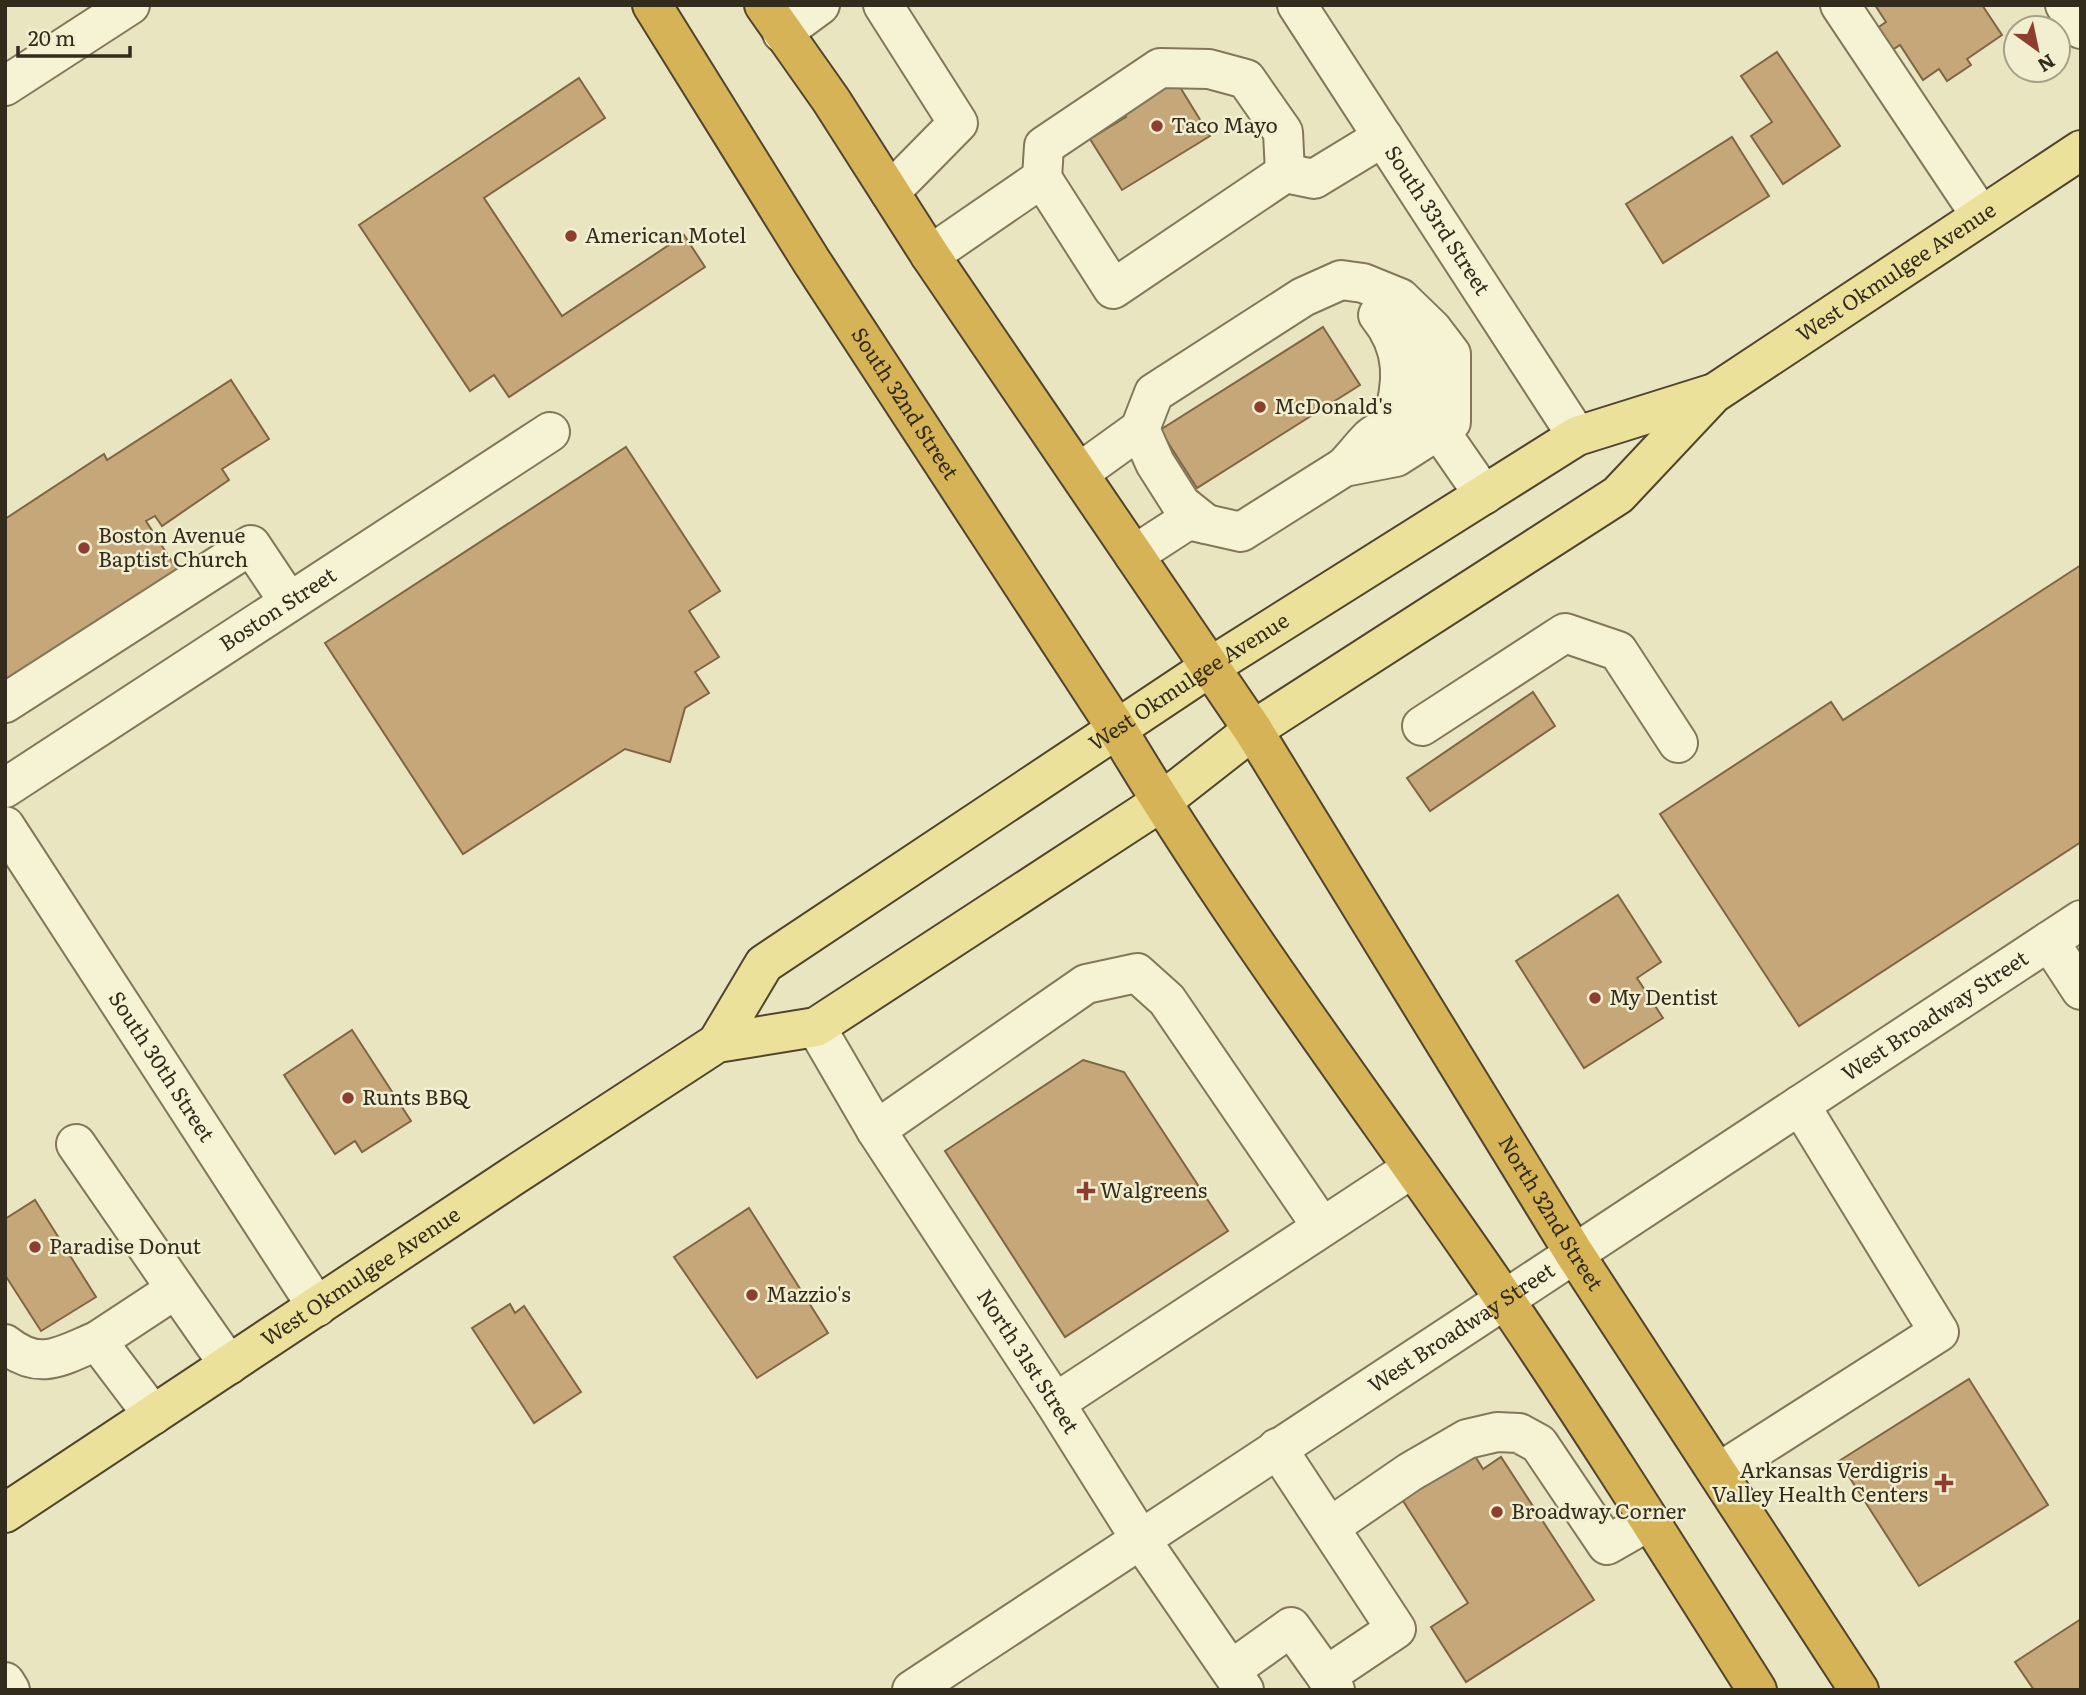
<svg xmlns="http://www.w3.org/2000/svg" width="2086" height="1695" font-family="Literata,serif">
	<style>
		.building { fill: #c6a779; stroke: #806542; stroke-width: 2 }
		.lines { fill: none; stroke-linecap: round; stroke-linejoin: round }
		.minor-casing { stroke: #83775a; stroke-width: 42 }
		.major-casing { stroke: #50442e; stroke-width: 42 }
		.highway-casing { stroke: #50442e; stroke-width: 42 }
		.minor { stroke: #f6f2d4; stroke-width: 38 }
		.major { stroke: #ece19b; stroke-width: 38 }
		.highway { stroke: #d5b356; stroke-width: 38 }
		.poi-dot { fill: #8d3e2e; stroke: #f2eed0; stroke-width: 2.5 }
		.labels { text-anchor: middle; stroke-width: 5; stroke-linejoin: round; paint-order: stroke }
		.poi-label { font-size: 21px; fill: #332c1d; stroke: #f2eed0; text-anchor: start }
		.street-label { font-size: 21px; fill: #332c1d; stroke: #f2eed0 }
	</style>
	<rect width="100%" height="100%" fill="#eae5c1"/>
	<g class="building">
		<polygon points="1875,5 1982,5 2002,35 1967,59 1971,65 1947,81 1939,69 1923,80 1900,45 1882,57 1867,35 1886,22"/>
		<polygon points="1777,52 1840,146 1783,184 1751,136 1772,122 1741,76"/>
		<polygon points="1172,74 1210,136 1122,190 1090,139 1126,117 1119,105"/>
		<polygon points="579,78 605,118 484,198 562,316 684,235 705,267 509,397 494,375 470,391 359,225"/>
		<polygon points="1732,137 1769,196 1663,263 1626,204"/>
		<polygon points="1323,327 1360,385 1197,488 1160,430"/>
		<polygon points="231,380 269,439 222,469 229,480 162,526 155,516 146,521 178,571 5,683 5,519 104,454 107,460"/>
		<polygon points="626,447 720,591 689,611 719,657 695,672 709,693 685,708 670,762 625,749 463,854 325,643"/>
		<polygon points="2081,565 2081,842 1799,1026 1660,814 1831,702 1843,720"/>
		<polygon points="1533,692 1555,726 1430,811 1407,778"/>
		<polygon points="1618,895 1661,962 1637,978 1663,1018 1584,1068 1516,961"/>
		<polygon points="352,1030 411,1121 362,1152 355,1141 335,1154 284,1075"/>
		<polygon points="1083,1060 1124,1072 1228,1231 1065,1337 945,1151"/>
		<polygon points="35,1200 96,1297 41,1331 5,1275 5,1219"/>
		<polygon points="749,1208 828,1333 757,1378 674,1257"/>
		<polygon points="510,1304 515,1313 524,1306 581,1392 534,1423 472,1328"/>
		<polygon points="1969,1379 2048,1505 1919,1586 1839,1461"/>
		<polygon points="1470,1448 1483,1469 1501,1457 1594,1600 1466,1682 1431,1627 1468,1603 1398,1493"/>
		<polygon points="2081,1619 2081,1690 2034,1690 2015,1662"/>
	</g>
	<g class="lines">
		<g class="minor-casing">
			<g id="minor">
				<polyline points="883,5 958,123 890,192"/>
				<path id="s1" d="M1297,5L1577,436"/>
				<polyline points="1840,5 1981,216"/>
				<polyline points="2065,5 2081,29"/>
				<polyline points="782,33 820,5"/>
				<polyline points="5,86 130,5"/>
				<polyline points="1042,178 1044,146 1160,68 1209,69 1246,79 1283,132 1285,173"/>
				<polyline points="930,255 1042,178 1113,289 1285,173 1314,179 1383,137"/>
				<path d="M1378,315C1406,349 1404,384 1391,424"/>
				<polyline points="1140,429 1155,463 1181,504 1206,524"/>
				<polyline points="1439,430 1484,495"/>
				<path d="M1344,467C1353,458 1361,447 1370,438C1382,427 1401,422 1412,411C1430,394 1439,366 1421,347"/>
				<polyline points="1079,473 1140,429 1154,393 1303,297 1341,280 1363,283 1400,298 1432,329 1451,354 1451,422 1396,457 1344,467 1241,532 1188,520 1134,555"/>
				<polyline points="5,703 251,545 289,602"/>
				<polyline points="1422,726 1565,633 1618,651 1678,743"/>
				<path id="s2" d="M5,788L550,432"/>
				<path id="s3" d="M5,826L317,1307"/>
				<polyline points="2049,941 2081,990"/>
				<path id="s4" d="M816,1027L876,1130L1055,1403L1141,1540L1244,1690"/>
				<polyline points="876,1130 1086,984 1137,973 1167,1000 1322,1227"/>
				<polyline points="76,1144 176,1289"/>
				<path d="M5,1344C40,1372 61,1356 97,1341"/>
				<polyline points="1055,1403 1411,1169"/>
				<polyline points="153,1415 97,1341 176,1289 229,1365"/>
				<polyline points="1277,1448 1396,1629 1326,1676 1335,1690"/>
				<polyline points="1718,1473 1939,1332 1800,1105"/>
				<polyline points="1330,1527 1410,1472 1467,1439 1497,1432 1519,1433 1539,1444 1607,1545 1649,1521"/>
				<polyline points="1231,1670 1291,1627 1326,1676"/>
				<polyline points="5,1682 10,1690"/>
				<path id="s5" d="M912,1690L2081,920"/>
			</g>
		</g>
		<g class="major-casing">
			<g id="major">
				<path id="s6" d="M717,1043L764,964L1210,667L1577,436L1711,394"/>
				<path id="s7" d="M5,1513L510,1178L717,1043L816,1027L1161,802L1253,730L1618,495L1713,394L2081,150"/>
			</g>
		</g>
		<g class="highway-casing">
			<g id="highway">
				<path id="s8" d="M652,5L812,262L1117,729C1235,927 1375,1110 1505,1300C1592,1428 1674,1559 1757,1690"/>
				<path id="s9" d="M764,5L831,100L930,255L1253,730L1574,1253L1859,1690"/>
			</g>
		</g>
		<use href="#minor" class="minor"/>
		<use href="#major" class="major"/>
		<use href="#highway" class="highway"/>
	</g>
	<g class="poi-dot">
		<circle cx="1157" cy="126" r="7"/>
		<circle cx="571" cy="236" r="7"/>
		<circle cx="1260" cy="407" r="7"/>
		<circle cx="84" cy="548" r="7"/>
		<circle cx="1595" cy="998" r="7"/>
		<circle cx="348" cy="1098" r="7"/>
		<path d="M1082.5 1180.5h7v7h7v7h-7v7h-7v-7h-7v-7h7z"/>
		<circle cx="35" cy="1247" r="7"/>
		<circle cx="752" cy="1295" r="7"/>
		<path d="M1940.5 1472.5h7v7h7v7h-7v7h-7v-7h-7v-7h7z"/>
		<circle cx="1497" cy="1512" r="7"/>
	</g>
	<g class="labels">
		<g class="poi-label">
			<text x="1171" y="133">Taco Mayo</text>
			<text x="585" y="243">American Motel</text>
			<text x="1274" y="414">McDonald's</text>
			<text x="98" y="543">Boston Avenue<tspan x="98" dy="24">Baptist Church</tspan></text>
			<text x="1609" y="1005">My Dentist</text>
			<text x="362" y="1105">Runts BBQ</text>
			<text x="1100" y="1198">Walgreens</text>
			<text x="49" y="1254">Paradise Donut</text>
			<text x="766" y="1302">Mazzio's</text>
			<text x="1928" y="1478" text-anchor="end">Arkansas Verdigris<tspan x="1928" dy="24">Valley Health Centers</tspan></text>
			<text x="1511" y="1519">Broadway Corner</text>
		</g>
		<g class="street-label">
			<text dy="7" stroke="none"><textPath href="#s1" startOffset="257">South 33rd Street</textPath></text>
			<text dy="7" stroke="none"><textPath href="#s7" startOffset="2275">West Okmulgee Avenue</textPath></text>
			<text dy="7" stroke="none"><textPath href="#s8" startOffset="472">South 32nd Street</textPath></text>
			<text dy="7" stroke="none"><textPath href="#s2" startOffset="326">Boston Street</textPath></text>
			<text dy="7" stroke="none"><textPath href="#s6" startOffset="602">West Okmulgee Avenue</textPath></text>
			<text dy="7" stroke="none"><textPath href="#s5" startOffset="1225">West Broadway Street</textPath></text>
			<text dy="7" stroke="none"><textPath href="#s3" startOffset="287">South 30th Street</textPath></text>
			<text dy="7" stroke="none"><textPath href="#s9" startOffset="1442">North 32nd Street</textPath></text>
			<text dy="7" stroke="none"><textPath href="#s7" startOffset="427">West Okmulgee Avenue</textPath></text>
			<text dy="7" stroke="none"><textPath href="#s5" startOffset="658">West Broadway Street</textPath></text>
			<text dy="7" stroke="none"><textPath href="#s4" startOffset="396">North 31st Street</textPath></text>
		</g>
	</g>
	<rect width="2086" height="1695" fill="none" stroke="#332c1d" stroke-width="14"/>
	<g transform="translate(2037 49) rotate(147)"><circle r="33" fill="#f2eed0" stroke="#a6a088" stroke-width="2"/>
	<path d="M0-5L12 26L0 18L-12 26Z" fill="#8d3e2e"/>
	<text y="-10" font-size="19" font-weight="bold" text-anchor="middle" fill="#332c1d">N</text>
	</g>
	<path d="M18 46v10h112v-10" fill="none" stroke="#332c1d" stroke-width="3.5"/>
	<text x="28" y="46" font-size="21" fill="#332c1d" stroke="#f2eed0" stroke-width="5" paint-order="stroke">20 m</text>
</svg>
